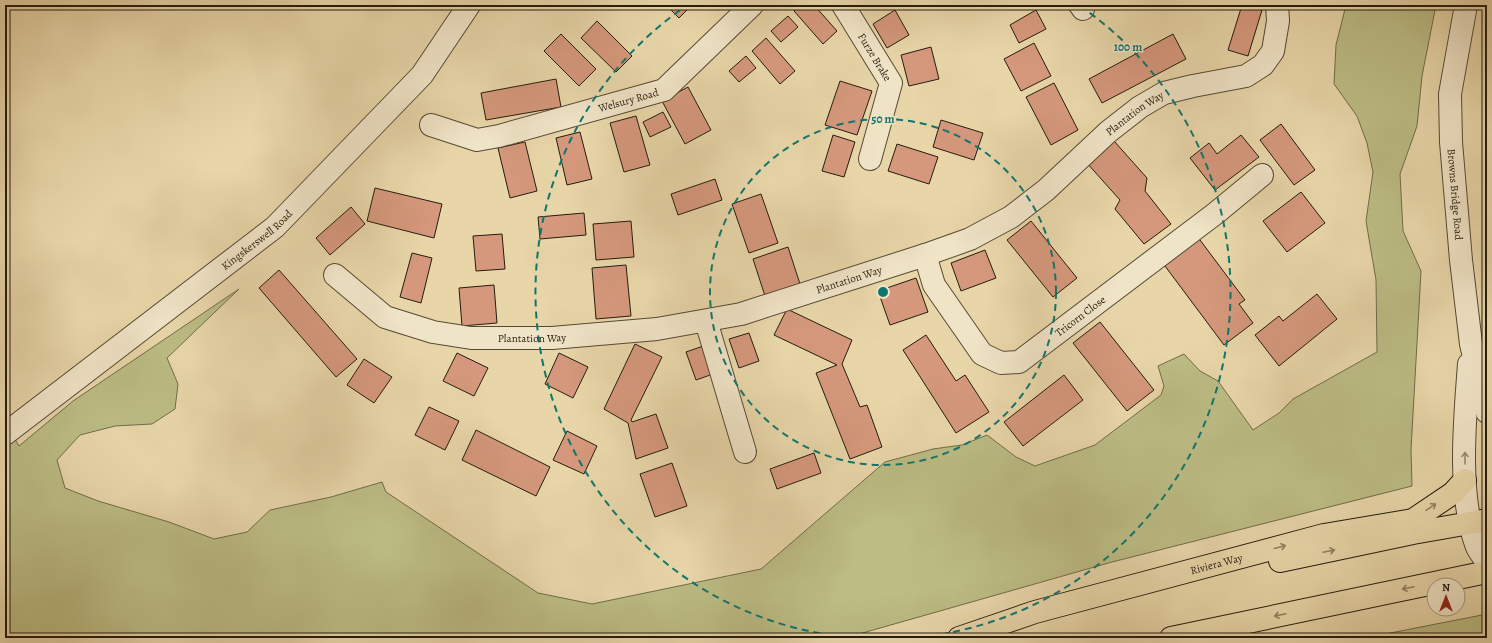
<svg xmlns="http://www.w3.org/2000/svg" width="1492" height="643" font-family="Alegreya,serif">
	<style>
		.green { fill: #bcbc84; stroke: #706c49 }
		.building { fill: #d5987c; stroke: #251c0e }
		.lines { fill: none; stroke-linecap: round; stroke-linejoin: round }
		.minor-casing { stroke: #564a35; stroke-width: 24 }
		.major-casing { stroke: #251c0e; stroke-width: 24 }
		.minor { stroke: #f0e4c7; stroke-width: 22 }
		.major { stroke: #e8d6a9; stroke-width: 22 }
		.oneway { stroke: #958a74 }
		.oneway2 { stroke: #908263 }
		.ring { fill: none; stroke: #0f766e; stroke-width: 2; stroke-dasharray: 7 5 }
		.labels { text-anchor: middle; stroke-width: 3; stroke-linejoin: round; paint-order: stroke }
		.street-label { font-size: 11px; fill: #251c0e; stroke: #f0e4c7 }
		.centre { fill: #0f766e; stroke: #f0e4c7; stroke-width: 2 }
		.ring-label { font-size: 12px; text-anchor: middle; font-weight: bold; fill: #0f766e; stroke: #f0e4c7; stroke-width: 3; stroke-linejoin: round; paint-order: stroke }
	</style>
	<rect width="100%" height="100%" fill="#e8d6a9"/>
	<filter id="stains"><feTurbulence type="fractalNoise" baseFrequency=".005" numOctaves="4"/><feColorMatrix values="0 0 0 0 .2 0 0 0 0 .09 0 0 0 0 .02 0 0 0 .5 -.17"/></filter>
	<radialGradient id="worn" r=".72"><stop offset=".6" stop-color="#630" stop-opacity="0"/><stop offset="1" stop-color="#630" stop-opacity=".3"/></radialGradient>
	<g class="green">
		<polygon points="1346,5 1436,5 1422,76 1417,126 1400,174 1403,231 1421,271 1411,450 1412,486 1112,562 845,638 5,638 5,422 19,446 73,401 239,289 167,358 178,384 175,409 152,424 115,426 80,435 57,460 65,488 98,501 169,522 214,539 247,532 270,510 331,497 382,482 386,492 538,593 592,604 761,569 885,462 933,449 962,445 987,435 1016,457 1035,466 1095,445 1161,395 1164,386 1158,366 1184,354 1200,371 1218,381 1253,430 1279,413 1293,399 1377,352 1376,280 1366,221 1373,172 1367,143 1357,116 1334,84 1336,45"/>
		<polygon points="1487,614 1487,638 1365,638"/>
	</g>
	<g class="building">
		<polygon points="666,5 692,5 679,18"/>
		<polygon points="800,5 814,5 837,31 823,44 794,11"/>
		<polygon points="1242,5 1262,10 1248,56 1228,50"/>
		<polygon points="895,10 909,35 887,48 873,24"/>
		<polygon points="1036,10 1046,29 1019,43 1010,25"/>
		<polygon points="788,16 798,27 781,42 771,31"/>
		<polygon points="597,21 632,56 616,72 581,38"/>
		<polygon points="561,34 596,69 579,86 544,51"/>
		<polygon points="1173,34 1186,59 1102,103 1089,79"/>
		<polygon points="766,38 795,71 780,84 752,51"/>
		<polygon points="1034,43 1051,76 1021,91 1004,59"/>
		<polygon points="931,47 939,79 909,86 901,55"/>
		<polygon points="746,56 756,68 739,82 729,71"/>
		<polygon points="556,79 561,107 486,120 481,93"/>
		<polygon points="840,81 872,91 857,135 825,125"/>
		<polygon points="1054,83 1078,130 1051,145 1026,97"/>
		<polygon points="688,87 711,130 685,144 662,101"/>
		<polygon points="663,112 671,127 650,137 643,122"/>
		<polygon points="636,116 650,165 624,172 610,123"/>
		<polygon points="941,120 983,133 974,160 933,147"/>
		<polygon points="1281,124 1315,170 1294,185 1260,140"/>
		<polygon points="580,132 592,179 567,185 556,138"/>
		<polygon points="833,135 855,142 844,177 822,171"/>
		<polygon points="1241,135 1259,157 1215,190 1190,158 1209,143 1217,154"/>
		<polygon points="1114,141 1147,178 1145,191 1171,224 1144,244 1115,209 1120,200 1086,162"/>
		<polygon points="525,142 537,191 510,198 498,148"/>
		<polygon points="897,144 938,157 929,184 888,171"/>
		<polygon points="715,179 722,200 678,215 671,194"/>
		<polygon points="375,188 442,204 434,238 367,221"/>
		<polygon points="1301,192 1325,223 1287,252 1263,221"/>
		<polygon points="761,194 778,243 749,253 732,204"/>
		<polygon points="351,207 365,224 330,255 316,238"/>
		<polygon points="584,213 586,235 540,239 538,217"/>
		<polygon points="631,221 634,257 596,260 593,224"/>
		<polygon points="1031,221 1077,278 1053,297 1007,240"/>
		<polygon points="502,234 505,269 476,271 473,236"/>
		<polygon points="1197,236 1245,300 1239,304 1253,323 1224,345 1162,262"/>
		<polygon points="788,247 800,284 765,296 753,259"/>
		<polygon points="985,250 996,278 961,291 951,263"/>
		<polygon points="412,253 432,258 421,303 400,297"/>
		<polygon points="626,265 631,316 596,319 592,268"/>
		<polygon points="279,270 357,359 336,377 259,288"/>
		<polygon points="916,278 928,312 890,325 878,291"/>
		<polygon points="494,285 497,323 462,326 459,288"/>
		<polygon points="1317,294 1337,319 1279,366 1255,335 1279,316 1283,321"/>
		<polygon points="787,309 852,340 842,364 860,407 867,405 882,447 850,459 816,373 837,365 774,335"/>
		<polygon points="1100,322 1154,390 1127,411 1073,343"/>
		<polygon points="749,333 759,361 739,368 729,339"/>
		<polygon points="926,335 956,381 965,375 989,412 956,433 903,350"/>
		<polygon points="635,344 662,357 631,420 632,422 656,414 668,448 636,459 628,423 604,409"/>
		<polygon points="706,345 716,373 696,380 686,352"/>
		<polygon points="457,353 488,368 474,396 443,381"/>
		<polygon points="559,353 588,367 573,398 545,384"/>
		<polygon points="364,359 392,377 374,403 347,385"/>
		<polygon points="1064,375 1083,400 1023,446 1004,422"/>
		<polygon points="429,407 459,421 445,450 415,435"/>
		<polygon points="476,430 550,467 536,496 462,460"/>
		<polygon points="567,431 597,446 584,474 553,460"/>
		<polygon points="814,453 821,473 777,489 770,469"/>
		<polygon points="672,463 687,506 655,517 640,474"/>
	</g>
	<g class="lines">
		<g class="minor-casing">
			<g id="minor">
				<path id="s1" d="M843,5L891,83L870,159"/>
				<polyline points="1080,5 1083,9"/>
				<path id="s2" d="M1466,5L1450,94L1451,142L1461,260L1471,344L1487,412"/>
				<path id="s3" d="M431,125L477,140L499,136L664,90L752,5"/>
				<path id="s4" d="M925,255L934,285L982,354L1001,363L1019,362L1216,213L1262,175"/>
				<path id="s5" d="M335,275L385,317L433,332L471,338H552L657,329L741,314L925,255L970,239L1011,217L1046,190L1108,132L1140,107L1164,93L1193,86L1246,76L1263,65L1273,51L1278,21L1277,5"/>
				<polyline points="706,321 745,452"/>
				<path d="M1469,364C1465,418 1457,495 1477,547C1479,552 1484,557 1487,562"/>
				<path id="s6" d="M5,434L275,227L422,75L469,5"/>
			</g>
		</g>
		<g class="major-casing">
			<g id="major">
				<polyline points="1280,561 1413,533 1487,520"/>
				<path id="s7" d="M959,638L1035,612L1324,535L1413,520L1453,493L1465,480"/>
				<polyline points="1171,638 1487,572"/>
			</g>
		</g>
		<use href="#minor" class="minor"/>
		<use href="#major" class="major"/>
	</g>
	<defs><path id="oneway-shaft" d="M-6 0H5M1.5-3L5.5 0L1.5 3" fill="none" stroke-width="1.6" stroke-linecap="round" stroke-linejoin="round"/></defs>
	<use class="oneway" href="#oneway-shaft" transform="translate(1465 458) rotate(-90)"/>
	<g class="oneway2">
		<use href="#oneway-shaft" transform="translate(1431 507) rotate(-34)"/>
		<use href="#oneway-shaft" transform="translate(1280 547) rotate(-15)"/>
		<use href="#oneway-shaft" transform="translate(1329 551) rotate(-12)"/>
		<use href="#oneway-shaft" transform="translate(1408 588) rotate(168)"/>
		<use href="#oneway-shaft" transform="translate(1280 615) rotate(168)"/>
	</g>
	<g class="ring">
		<circle cx="883" cy="292" r="173"/>
		<path d="M856 638A347 347 0 0 1 686 6M1080 6A347 347 0 0 1 910 638"/>
	</g>
	<g class="labels">
		<g class="street-label">
			<text dy="4" stroke="none"><textPath href="#s1" startOffset="61">Furze Brake</textPath></text>
			<text dy="4" stroke="none"><textPath href="#s3" startOffset="205">Welsury Road</textPath></text>
			<text dy="4" stroke="none"><textPath href="#s5" startOffset="875">Plantation Way</textPath></text>
			<text dy="4" stroke="none"><textPath href="#s2" startOffset="191">Browns Bridge Road</textPath></text>
			<text dy="4" stroke="none"><textPath href="#s6" startOffset="318">Kingskerswell Road</textPath></text>
			<text dy="4" stroke="none"><textPath href="#s5" startOffset="539">Plantation Way</textPath></text>
			<text dy="4" stroke="none"><textPath href="#s4" startOffset="231">Tricorn Close</textPath></text>
			<text dy="4" stroke="none"><textPath href="#s5" startOffset="215">Plantation Way</textPath></text>
			<text dy="4" stroke="none"><textPath href="#s7" startOffset="268">Riviera Way</textPath></text>
		</g>
	</g>
	<circle cx="883" cy="292" r="6" class="centre"/>
	<g class="ring-label">
		<text x="1128" y="51">100 m</text>
		<text x="883" y="123">50 m</text>
	</g>
	<rect width="1492" height="643" fill="none" stroke="#e8d6a9" stroke-width="20"/>
	<rect x="6" y="6" width="1480" height="631" fill="none" stroke="#251c0e" stroke-width="2"/>
	<rect x="10" y="10" width="1472" height="623" fill="none" stroke="#251c0e"/>
	<g transform="translate(1446 597)"><circle r="19" fill="#f0e4c7" stroke="#9f947d"/>
	<path d="M0-3L7 15L0 10L-7 15Z" fill="#8f2418"/>
	<text y="-6" font-size="11" font-weight="bold" text-anchor="middle" fill="#251c0e">N</text>
	</g>
	<rect width="100%" height="100%" filter="url(#stains)"/>
	<rect width="100%" height="100%" fill="url(#worn)"/>
</svg>
